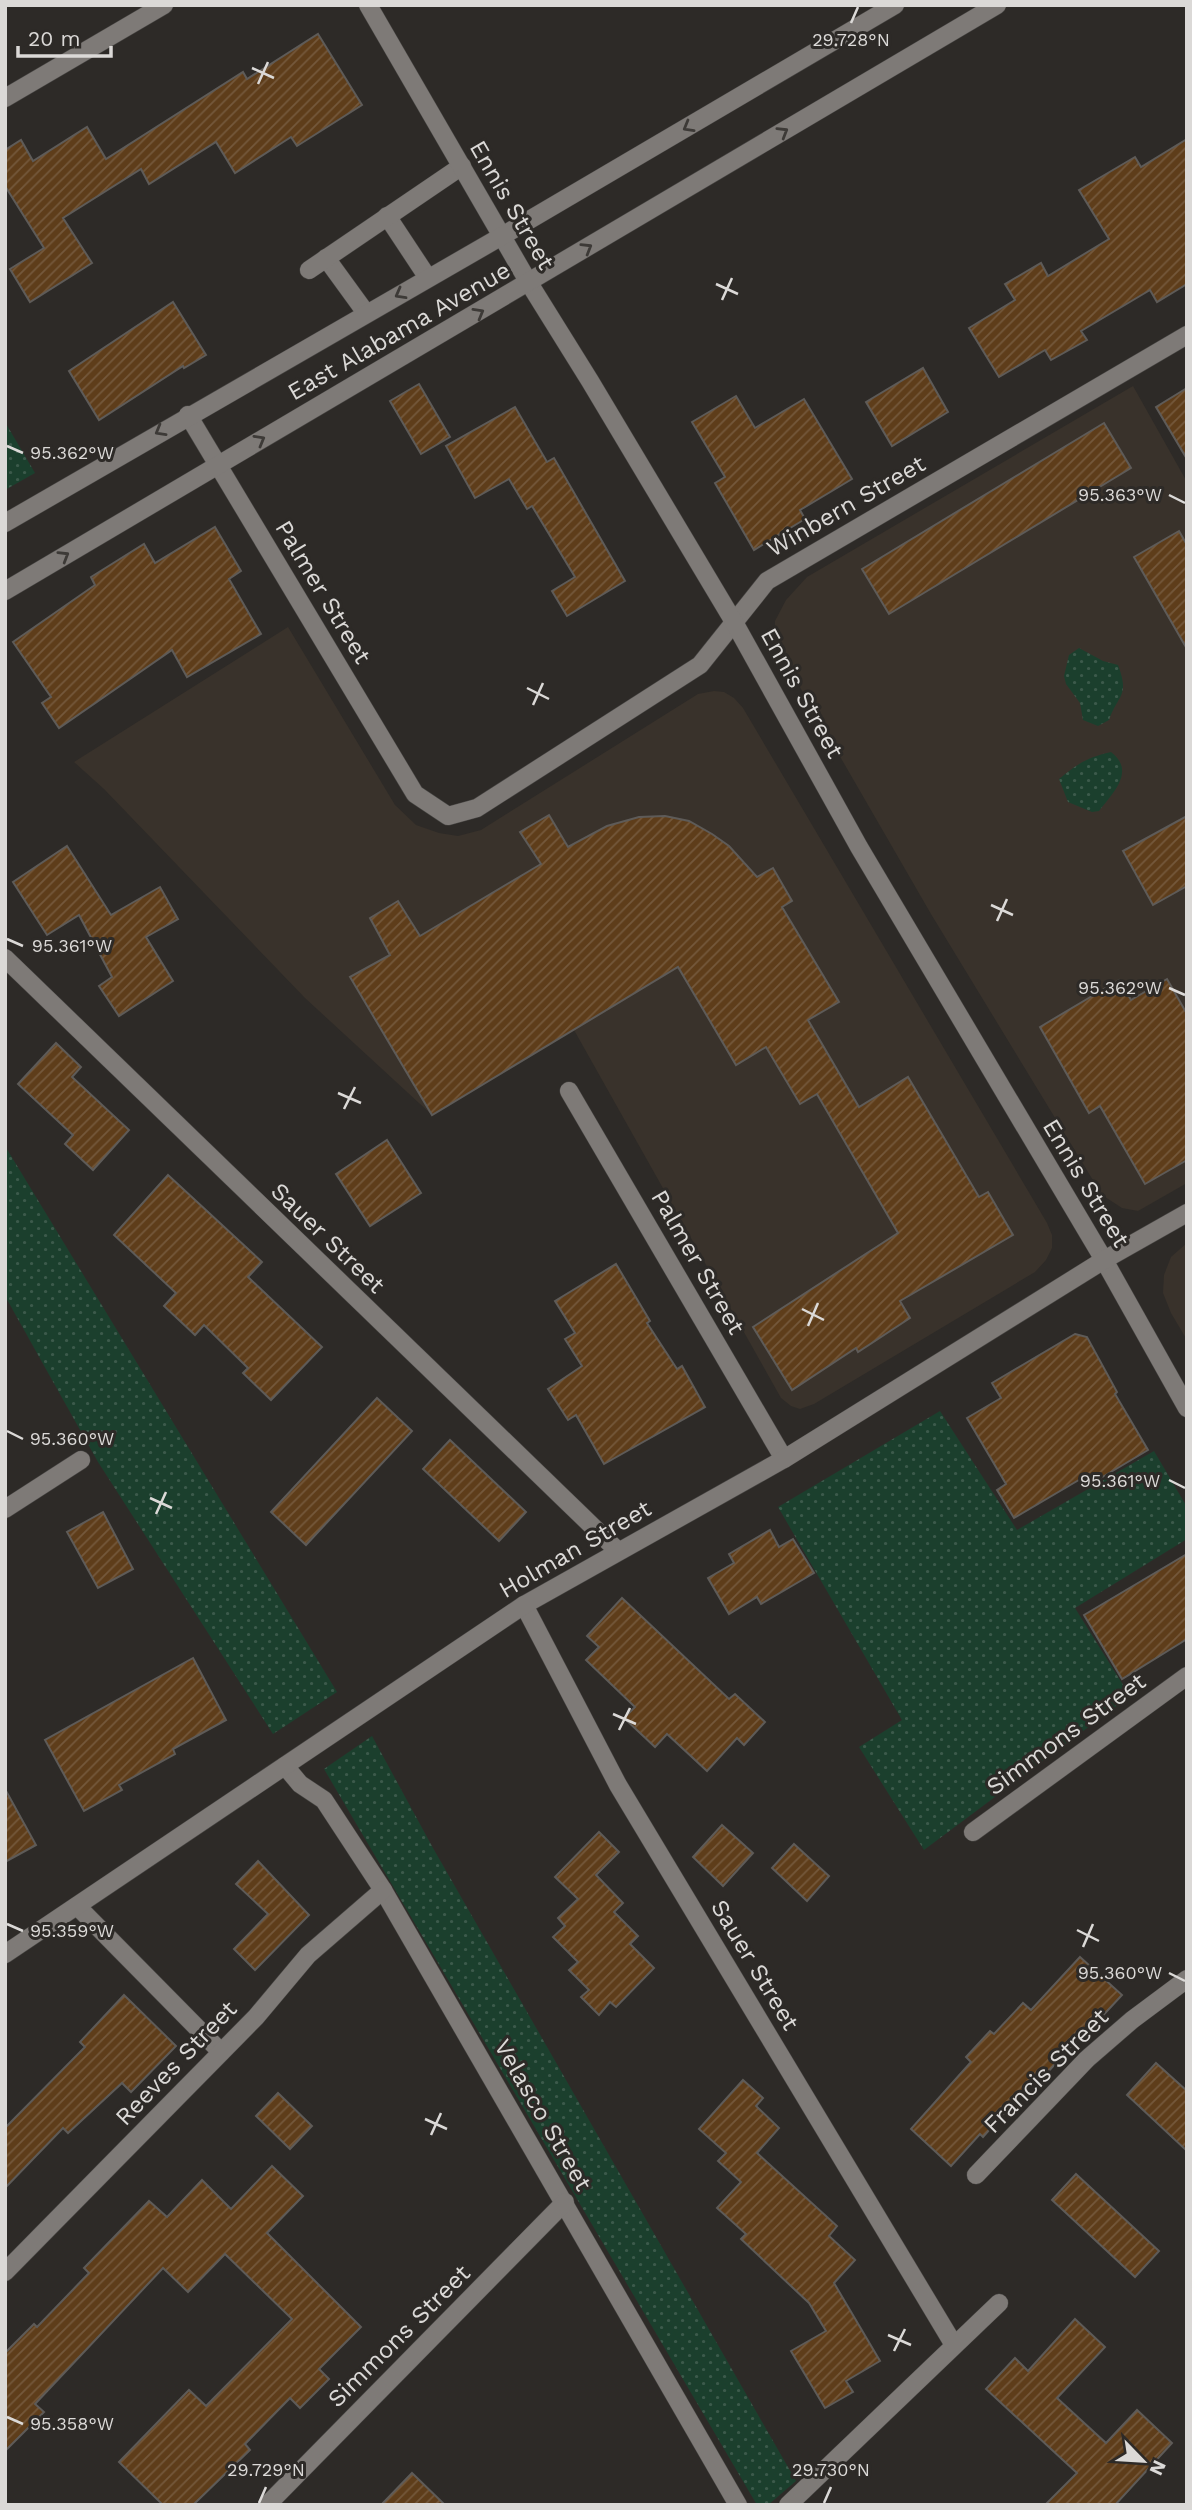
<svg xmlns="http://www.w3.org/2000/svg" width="1192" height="2510" font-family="'Work Sans',sans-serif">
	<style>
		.built { fill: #39322b }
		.grass { fill: url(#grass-dots) }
		.building { fill: url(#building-hatch); stroke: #5e5b58; stroke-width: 2 }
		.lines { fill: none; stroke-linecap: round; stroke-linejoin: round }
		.service-casing { stroke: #484644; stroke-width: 19 }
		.minor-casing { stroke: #484644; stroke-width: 19 }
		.tertiary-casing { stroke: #484644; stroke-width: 19 }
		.service { stroke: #7e7a77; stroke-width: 18 }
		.minor { stroke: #7e7a77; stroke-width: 18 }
		.tertiary { stroke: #7e7a77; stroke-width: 18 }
		.oneway { stroke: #3d3a37 }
		.ticks { fill: none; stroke: #dbd9d7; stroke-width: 2.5 }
		.labels { text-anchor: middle; stroke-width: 6; stroke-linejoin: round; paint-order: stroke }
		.street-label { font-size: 24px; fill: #dbd9d7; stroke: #2d2a27 }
		.ticks-label { font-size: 18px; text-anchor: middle; fill: #dbd9d7; stroke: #2d2a27; stroke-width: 6; stroke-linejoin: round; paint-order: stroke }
	</style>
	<defs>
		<pattern id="grass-dots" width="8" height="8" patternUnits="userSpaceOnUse" patternTransform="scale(1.75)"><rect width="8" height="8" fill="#1b3f2d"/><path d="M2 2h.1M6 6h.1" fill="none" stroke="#3c5a4b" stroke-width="1.8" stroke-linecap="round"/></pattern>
		<pattern id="building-hatch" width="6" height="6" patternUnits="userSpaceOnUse" patternTransform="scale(1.75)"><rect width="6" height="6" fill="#5e3d1a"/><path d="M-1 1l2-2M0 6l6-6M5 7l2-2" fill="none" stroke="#74583b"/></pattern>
	</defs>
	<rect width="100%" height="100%" fill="#2d2a27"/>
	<g class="built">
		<polygon points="1133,386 1187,482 1187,1183 1138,1211 1122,1208 1102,1195 931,914 775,644 775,621 786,600 807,577"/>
		<polygon points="288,627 395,805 416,825 439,833 458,836 481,830 698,694 714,691 724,692 734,698 743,708 1047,1223 1052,1235 1052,1248 1046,1260 1035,1272 814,1404 800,1409 791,1406 781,1398 574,1030 432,1115 305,998 104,789 74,762"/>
		<polygon points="1187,1243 1187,1340 1171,1313 1163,1293 1164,1275 1171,1257"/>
	</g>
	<g class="grass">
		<polygon points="5,422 35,473 5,490"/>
		<path d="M1079,648L1103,661L1118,665C1130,697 1118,694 1109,720L1098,726L1083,720L1080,703L1066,684L1064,676L1069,655Z"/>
		<path d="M1111,752C1136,771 1113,793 1099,811L1092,812L1068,802L1059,779C1079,763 1086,758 1111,752Z"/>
		<polygon points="5,1146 337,1692 273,1734 98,1462 5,1296"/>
		<polygon points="940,1411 1017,1530 1154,1451 1187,1507 1187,1539 1075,1608 1130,1696 924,1850 859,1747 902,1720 778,1507"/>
		<polygon points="372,1736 433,1848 796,2481 768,2505 757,2505 324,1769"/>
	</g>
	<g class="building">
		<polygon points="318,34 362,105 297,146 291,137 235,173 216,142 149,184 141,169 63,218 92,263 30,302 10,269 44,248 5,186 5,150 21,140 33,161 87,127 106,159 243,72 247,79"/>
		<polygon points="1187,139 1187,284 1157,302 1150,290 1081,331 1087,340 1051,360 1045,350 999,377 969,328 1015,300 1005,284 1041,263 1048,276 1109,239 1079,190 1135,157 1141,167"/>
		<polygon points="173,302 206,355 184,368 183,366 99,420 69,371"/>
		<polygon points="923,368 948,412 892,446 866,402"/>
		<polygon points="419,384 450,437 421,454 390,401"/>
		<polygon points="1187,388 1187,459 1156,407"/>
		<polygon points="736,396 755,428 804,399 852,479 800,510 805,519 754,550 715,483 725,477 692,422"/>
		<polygon points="515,407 547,462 554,458 625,581 567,616 552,591 575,577 532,506 527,509 509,479 475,498 446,446"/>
		<polygon points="1104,423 1131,468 889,614 862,569"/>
		<polygon points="215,527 241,571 229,579 261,634 187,677 172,650 59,728 42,703 51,697 13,642 95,585 91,577 144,544 155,563"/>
		<polygon points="1179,531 1187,545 1187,649 1134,557"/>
		<polygon points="549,815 568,847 607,826 639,817 665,816 689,821 712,834 729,846 757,877 773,868 792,901 782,907 839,1002 808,1020 859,1107 908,1077 979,1197 988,1192 1013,1235 900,1301 910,1318 858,1352 856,1348 792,1390 753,1327 898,1233 817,1094 800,1104 766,1047 736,1065 678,967 432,1115 350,977 390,955 370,918 398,901 420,936 541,864 520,832"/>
		<polygon points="1187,816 1187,886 1153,905 1123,851"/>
		<polygon points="67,846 111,915 160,887 178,919 146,937 173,981 119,1016 99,986 112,977 79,915 47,935 13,882"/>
		<polygon points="1167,979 1187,1014 1187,1160 1145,1184 1100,1106 1089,1113 1040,1027 1119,980 1131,1000"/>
		<polygon points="56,1043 81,1067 72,1077 129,1130 93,1170 65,1144 73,1135 18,1084"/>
		<polygon points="387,1140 421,1193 370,1226 336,1174"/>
		<polygon points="168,1175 262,1262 248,1277 322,1347 271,1400 243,1373 248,1368 204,1325 195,1335 164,1306 176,1293 114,1235"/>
		<polygon points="616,1264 650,1321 647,1323 677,1369 682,1366 705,1407 604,1464 576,1415 568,1420 548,1389 582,1366 565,1339 575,1333 555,1301"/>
		<polygon points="1075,1334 1087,1337 1117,1392 1115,1394 1148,1450 1094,1482 1089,1474 1014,1518 997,1490 1006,1484 967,1418 1001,1398 992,1383"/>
		<polygon points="377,1398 412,1431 306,1545 271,1512"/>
		<polygon points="450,1440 526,1512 499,1541 423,1469"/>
		<polygon points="103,1512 133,1569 98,1588 67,1532"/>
		<polygon points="770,1530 779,1547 793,1539 814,1573 761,1604 757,1597 729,1614 708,1578 734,1563 729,1554"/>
		<polygon points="1187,1554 1187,1639 1122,1679 1084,1615"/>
		<polygon points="622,1598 729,1699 735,1694 765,1722 744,1745 737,1738 707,1771 667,1734 655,1747 624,1718 635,1707 586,1660 599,1647 587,1636"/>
		<polygon points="193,1658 226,1720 173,1749 175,1754 119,1785 122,1790 84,1811 45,1740"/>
		<polygon points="5,1789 36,1845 5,1862"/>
		<polygon points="722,1825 753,1853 723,1886 693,1857"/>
		<polygon points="599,1832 619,1852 596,1875 623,1903 614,1912 638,1936 630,1944 654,1968 616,2007 610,2002 599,2015 581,1997 589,1990 569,1970 578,1962 553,1937 565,1926 558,1918 578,1899 555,1877"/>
		<polygon points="794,1844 829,1876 807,1901 772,1868"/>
		<polygon points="258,1861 309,1915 255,1970 234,1949 268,1914 236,1884"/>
		<polygon points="1080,1957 1122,1995 1095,2024 1093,2022 1047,2073 1043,2069 983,2137 980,2134 951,2166 911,2129 971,2062 966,2057 990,2031 994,2034 1023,2003 1031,2010"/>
		<polygon points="124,1995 176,2046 131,2092 122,2083 68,2133 63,2128 5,2188 5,2128 85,2047 80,2042"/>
		<polygon points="1156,2063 1187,2091 1187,2151 1127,2095"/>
		<polygon points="743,2080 763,2098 756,2106 779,2128 757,2153 837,2226 829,2236 855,2260 834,2283 880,2361 846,2381 853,2392 825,2408 791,2351 826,2331 809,2303 741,2239 746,2234 717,2208 741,2182 718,2161 726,2153 699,2129"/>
		<polygon points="278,2093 312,2126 290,2149 256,2116"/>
		<polygon points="272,2166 303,2196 267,2233 361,2327 319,2369 329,2379 300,2408 290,2398 245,2444 250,2450 193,2505 163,2505 119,2462 189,2390 206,2406 292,2319 225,2254 188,2292 163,2268 35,2404 44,2412 5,2451 5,2353 34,2324 37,2327 89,2273 84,2268 149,2201 167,2217 202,2180 231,2209"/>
		<polygon points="1076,2174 1159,2251 1135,2277 1052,2200"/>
		<polygon points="1075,2319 1105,2347 1057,2398 1106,2443 1137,2410 1172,2443 1115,2505 1045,2505 1077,2473 986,2389 1015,2358 1028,2371"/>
		<polygon points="412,2473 445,2505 381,2505"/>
	</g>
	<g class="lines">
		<g class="service-casing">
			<g id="service">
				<polyline points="387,216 428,278"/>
				<polyline points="326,258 366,313"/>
				<polyline points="309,270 462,166"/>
			</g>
		</g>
		<g class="minor-casing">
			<g id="minor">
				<polyline points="5,98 164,5"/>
				<polyline points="188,415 415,794 448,816 477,808 700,665 767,581 1187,335"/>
				<polyline points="5,958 618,1551"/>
				<polyline points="569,1091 784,1459"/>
				<polyline points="5,1509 81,1460"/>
				<polyline points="524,1605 618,1785 954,2345"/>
				<polyline points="285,1766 300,1784 324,1800 383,1890 738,2505"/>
				<polyline points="973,1832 1187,1676"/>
				<polyline points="77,1906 221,2052"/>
				<polyline points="976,2175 1087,2059 1132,2020 1187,1979"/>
				<polyline points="5,2272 256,2017 308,1955 383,1890"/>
				<polyline points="267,2505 565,2202"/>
				<polyline points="788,2505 999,2303"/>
			</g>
		</g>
		<g class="tertiary-casing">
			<g id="tertiary">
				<polyline points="368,5 529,283 590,381 734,622 859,847 1104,1260 1187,1408"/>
				<polyline points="5,523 502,236 895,5"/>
				<polyline points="5,591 997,5"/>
				<polyline points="5,1954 524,1605 784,1459 1104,1260 1187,1213"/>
			</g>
		</g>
		<use href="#service" class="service"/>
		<use href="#minor" class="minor"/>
		<use href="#tertiary" class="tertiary"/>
	</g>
	<defs><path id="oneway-chevron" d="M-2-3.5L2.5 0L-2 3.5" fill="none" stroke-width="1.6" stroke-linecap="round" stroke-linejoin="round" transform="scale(1.75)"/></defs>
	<g class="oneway">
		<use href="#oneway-chevron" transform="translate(688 127) rotate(150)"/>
		<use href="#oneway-chevron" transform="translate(783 132) rotate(-31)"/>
		<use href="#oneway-chevron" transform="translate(587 248) rotate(-31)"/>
		<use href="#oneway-chevron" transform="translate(400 294) rotate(151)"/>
		<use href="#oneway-chevron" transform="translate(479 313) rotate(-30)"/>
		<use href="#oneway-chevron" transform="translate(160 431) rotate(150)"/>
		<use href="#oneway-chevron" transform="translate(260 440) rotate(-30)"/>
		<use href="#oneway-chevron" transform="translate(64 556) rotate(-31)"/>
	</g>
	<path class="ticks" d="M851,23L858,7M252,68L274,78M258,84L268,62M716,284L738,294M722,300L732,278M7,446L23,453M1169,495L1185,503M527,688L549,699M533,705L543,683M991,905L1013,915M997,921L1007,899M7,939L23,946M1169,988L1185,995M338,1093L361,1103M344,1109L355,1087M802,1309L824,1320M808,1326L818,1303M7,1431L23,1439M1169,1480L1185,1488M150,1498L172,1508M156,1514L166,1492M613,1714L636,1724M619,1730L630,1708M7,1924L23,1931M1077,1930L1099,1941M1083,1947L1093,1924M1169,1973L1185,1981M425,2119L447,2129M431,2135L441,2113M888,2335L911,2345M894,2351L905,2329M7,2417L23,2424M259,2503L266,2487M824,2503L831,2487"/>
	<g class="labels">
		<g class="street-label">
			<text transform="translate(512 205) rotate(60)" y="8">Ennis Street</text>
			<text transform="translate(399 331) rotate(-30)" y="8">East Alabama Avenue</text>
			<text transform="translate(846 506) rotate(-30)" y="8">Winbern Street</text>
			<text transform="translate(323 592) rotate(59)" y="8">Palmer Street</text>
			<text transform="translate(802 693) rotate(61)" y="8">Ennis Street</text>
			<text transform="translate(1086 1183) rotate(59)" y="8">Ennis Street</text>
			<text transform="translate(328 1238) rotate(44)" y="8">Sauer Street</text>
			<text transform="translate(698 1262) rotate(60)" y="8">Palmer Street</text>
			<text transform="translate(575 1549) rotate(-30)" y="8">Holman Street</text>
			<text transform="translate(1066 1734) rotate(-36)" y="8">Simmons Street</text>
			<text transform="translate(755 1965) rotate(59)" y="8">Sauer Street</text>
			<text transform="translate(176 2063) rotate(-46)" y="8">Reeves Street</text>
			<text transform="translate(1046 2071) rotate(-45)" y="8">Francis Street</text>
			<text transform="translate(543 2115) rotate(60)" y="8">Velasco Street</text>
			<text transform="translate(399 2336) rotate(-45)" y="8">Simmons Street</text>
		</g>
	</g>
	<g class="ticks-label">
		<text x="851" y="46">29.728°N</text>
		<text x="72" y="459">95.362°W</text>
		<text x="1120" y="501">95.363°W</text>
		<text x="72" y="952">95.361°W</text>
		<text x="1120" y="994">95.362°W</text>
		<text x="72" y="1445">95.360°W</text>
		<text x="1120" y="1487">95.361°W</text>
		<text x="72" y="1937">95.359°W</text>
		<text x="1120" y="1979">95.360°W</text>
		<text x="72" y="2430">95.358°W</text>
		<text x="266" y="2476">29.729°N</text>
		<text x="831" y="2476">29.730°N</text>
	</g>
	<rect width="1192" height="2510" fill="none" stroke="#dbd9d7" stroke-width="14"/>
	<g transform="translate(1143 2461) rotate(115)" stroke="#2d2a27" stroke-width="5" paint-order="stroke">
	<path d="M0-5L12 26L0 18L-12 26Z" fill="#dbd9d7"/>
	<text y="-10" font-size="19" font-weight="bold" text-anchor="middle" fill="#dbd9d7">N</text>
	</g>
	<path d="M18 46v10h93v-10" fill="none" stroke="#dbd9d7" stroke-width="3.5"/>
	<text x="28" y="46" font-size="21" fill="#dbd9d7" stroke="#2d2a27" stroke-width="5" paint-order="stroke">20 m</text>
</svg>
